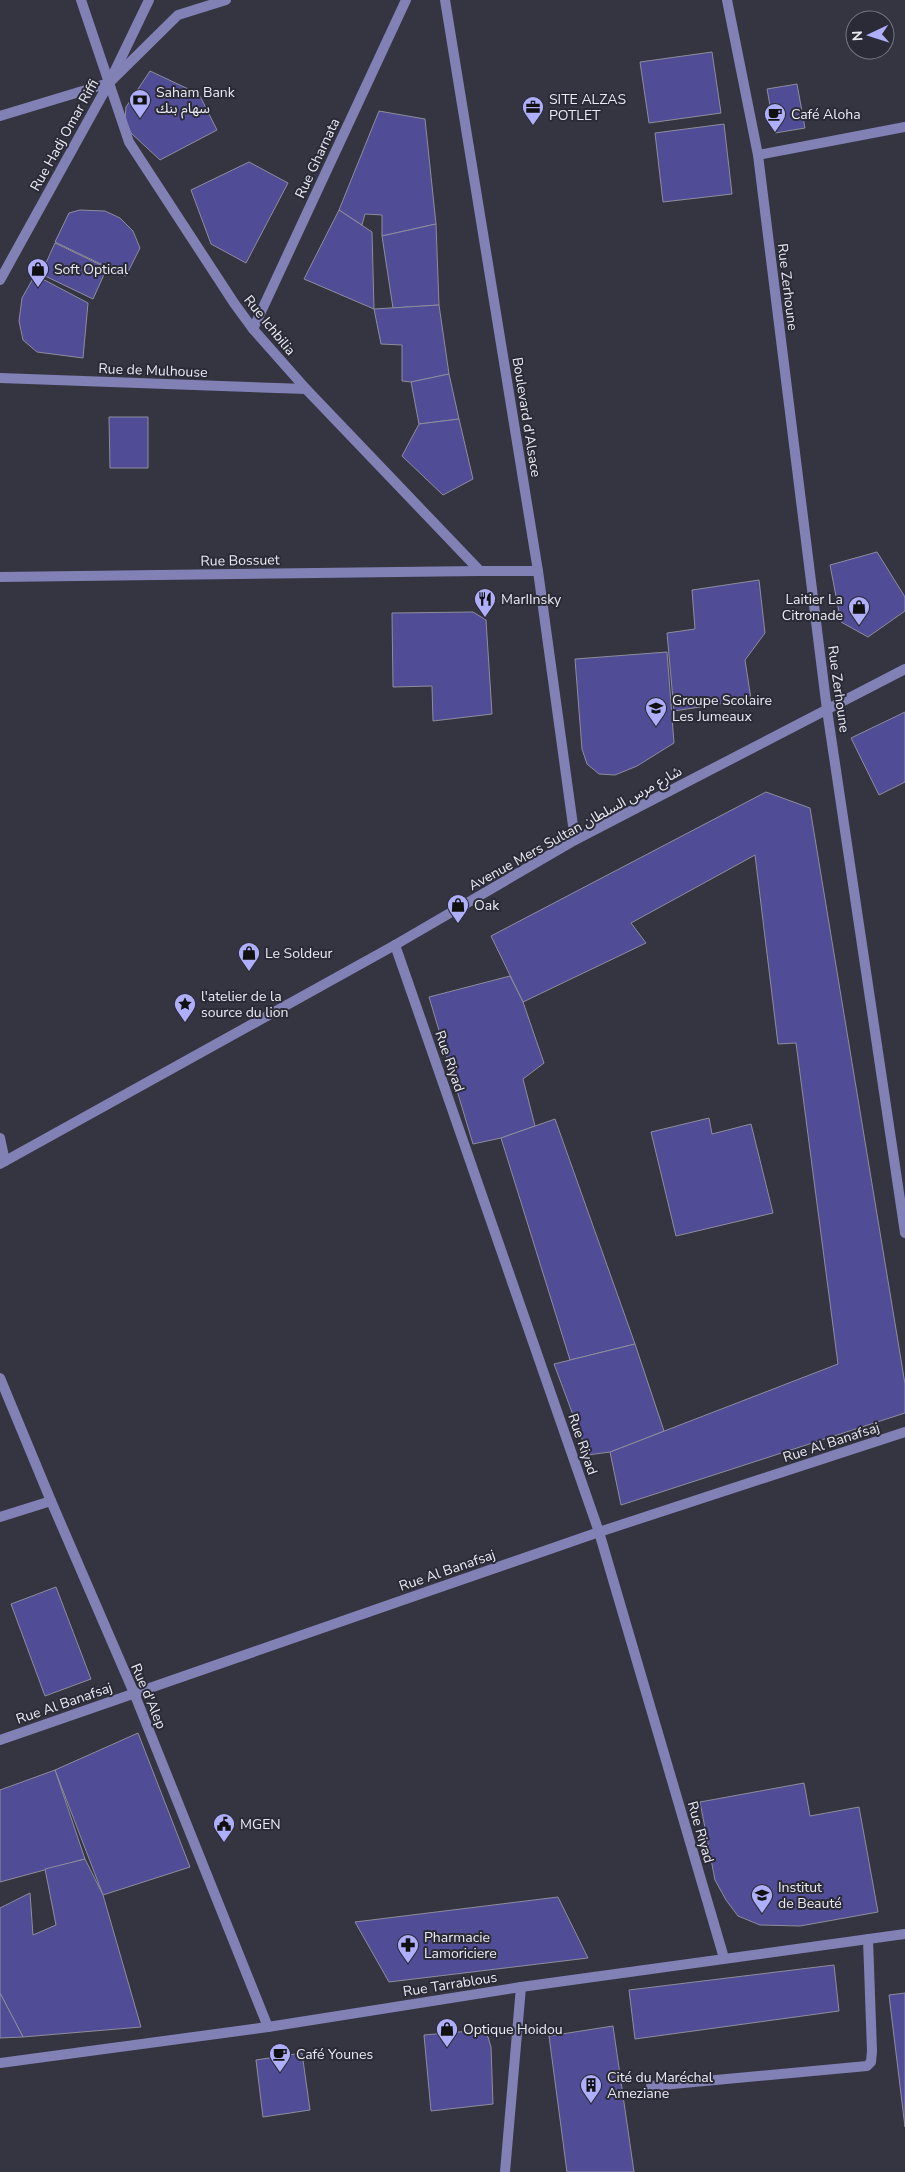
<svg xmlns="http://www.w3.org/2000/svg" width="905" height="2172" font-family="'Nunito Sans','Noto Sans Arabic',sans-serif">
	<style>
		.building { fill: #514c96; stroke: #8d8d9c }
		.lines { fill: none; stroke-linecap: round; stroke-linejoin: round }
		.minor { stroke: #8181b6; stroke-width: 10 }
		.tertiary { stroke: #8181b6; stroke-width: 10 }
		.labels { text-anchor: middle; stroke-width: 4; stroke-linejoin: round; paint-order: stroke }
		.poi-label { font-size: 14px; fill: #e9eaf2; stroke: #2b2b37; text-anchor: start }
		.street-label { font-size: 14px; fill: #e9eaf2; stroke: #2b2b37 }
	</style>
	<rect width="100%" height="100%" fill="#353542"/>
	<g class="building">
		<polygon points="712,52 721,113 649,123 640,62"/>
		<polygon points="150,71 199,94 217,130 160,160 131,133 125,120 126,107"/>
		<polygon points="797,84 805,128 775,133 767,89"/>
		<polygon points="379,111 425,119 436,224 382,236 382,215 365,214 362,225 339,210"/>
		<polygon points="724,124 732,194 663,202 655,133"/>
		<polygon points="249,162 288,183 246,263 211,244 191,190"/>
		<polygon points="80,210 105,211 120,218 133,231 140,248 126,276 55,242 69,213"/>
		<polygon points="339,210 372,232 374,309 304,279"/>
		<polygon points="436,224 439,305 393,308 382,236"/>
		<polygon points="55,243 107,268 93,299 41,274"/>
		<polygon points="35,275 88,303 83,358 37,352 23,340 19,321 22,298"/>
		<polygon points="439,305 449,374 411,382 402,381 402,345 381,344 374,309"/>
		<polygon points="449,374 459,419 419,424 411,382"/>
		<polygon points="109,417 148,417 148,468 110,468"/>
		<polygon points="459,419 473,479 443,495 402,456 419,424"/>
		<polygon points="877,552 905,597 905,611 868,637 841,622 830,565"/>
		<polygon points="759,580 765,633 745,660 751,699 674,711 667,633 695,629 692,590"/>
		<polygon points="473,612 486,620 492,714 433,721 432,686 393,687 392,613"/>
		<polygon points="667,652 674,743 637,766 615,775 599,774 587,764 582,749 575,659"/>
		<polygon points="905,712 905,782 879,795 851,738"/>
		<polygon points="766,792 810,808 905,1384 905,1413 621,1505 610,1452 838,1364 796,1043 778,1044 755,855 631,923 646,943 523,1002 491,936"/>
		<polygon points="510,976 523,1002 544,1063 523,1079 535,1126 501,1138 473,1144 429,997"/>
		<polygon points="709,1118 712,1134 751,1124 773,1213 676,1236 651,1132"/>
		<polygon points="555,1119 635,1344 570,1360 501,1138"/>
		<polygon points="635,1344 664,1431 610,1452 588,1455 554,1364"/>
		<polygon points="56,1587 91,1679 45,1696 11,1604"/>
		<polygon points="138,1733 190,1867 103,1895 55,1770"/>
		<polygon points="55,1770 85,1859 0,1882 0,1790"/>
		<polygon points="804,1783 810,1816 859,1807 878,1912 800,1926 760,1925 738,1916 726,1900 715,1880 700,1802"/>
		<polygon points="85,1859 103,1895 141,2027 23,2037 0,1993 0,1908 30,1893 33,1935 56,1925 45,1869"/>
		<polygon points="558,1897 588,1958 389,1982 355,1922"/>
		<polygon points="834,1965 839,2011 635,2039 629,1990"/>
		<polygon points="0,1993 23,2037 0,2038"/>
		<polygon points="905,1993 905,2127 889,1995"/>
		<polygon points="613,2026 634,2172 567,2172 549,2036"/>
		<polygon points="482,2030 488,2037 491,2047 493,2104 431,2111 424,2035"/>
		<polygon points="302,2053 310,2110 263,2117 256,2060"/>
	</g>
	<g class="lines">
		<g class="minor">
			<polyline points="81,0 129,142 234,303 253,329 306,389 480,571 538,571"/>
			<polyline points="445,0 538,571 575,840"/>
			<polyline points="727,0 758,155 827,710 905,1233"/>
			<polyline points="0,116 109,83 178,15 226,0"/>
			<polyline points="758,155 905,127"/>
			<polyline points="253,329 406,0"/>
			<polyline points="0,378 306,389"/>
			<polyline points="0,577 480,571"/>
			<polyline points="395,945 599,1532 724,1958"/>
			<polyline points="0,1138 5,1161"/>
			<polyline points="0,1378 51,1501 134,1693 268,2027"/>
			<polyline points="0,1517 51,1501"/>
			<polyline points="0,1740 599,1532 905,1432"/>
			<polyline points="0,2063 268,2027 521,1987 905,1934"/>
			<polyline points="651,2086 867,2066 871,2062 872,2051 868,1939"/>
			<polyline points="505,2172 521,1987"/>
		</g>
		<g class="tertiary">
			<polyline points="0,280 109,83 149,0"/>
			<polyline points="0,1164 395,945 575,840 905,669"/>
		</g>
	</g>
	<defs>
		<g id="bank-pin" transform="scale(1.125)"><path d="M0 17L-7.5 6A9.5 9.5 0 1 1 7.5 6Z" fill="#aeaefa" stroke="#2b2b37"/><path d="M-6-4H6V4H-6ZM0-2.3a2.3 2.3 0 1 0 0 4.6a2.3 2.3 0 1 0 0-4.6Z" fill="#111"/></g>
		<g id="office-pin" transform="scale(1.125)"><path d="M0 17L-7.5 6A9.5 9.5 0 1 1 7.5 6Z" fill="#aeaefa" stroke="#2b2b37"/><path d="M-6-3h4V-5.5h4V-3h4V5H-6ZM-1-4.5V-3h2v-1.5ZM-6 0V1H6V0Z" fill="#111"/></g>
		<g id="cafe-pin" transform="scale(1.125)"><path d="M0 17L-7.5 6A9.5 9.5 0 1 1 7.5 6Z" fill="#aeaefa" stroke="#2b2b37"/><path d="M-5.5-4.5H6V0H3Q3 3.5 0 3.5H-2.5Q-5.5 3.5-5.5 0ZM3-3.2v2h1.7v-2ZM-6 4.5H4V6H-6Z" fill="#111"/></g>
		<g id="shop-pin" transform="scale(1.125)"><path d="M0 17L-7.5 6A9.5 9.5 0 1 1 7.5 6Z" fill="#aeaefa" stroke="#2b2b37"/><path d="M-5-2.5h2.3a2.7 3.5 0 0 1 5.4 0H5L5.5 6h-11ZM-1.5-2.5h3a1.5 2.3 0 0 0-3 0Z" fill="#111"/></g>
		<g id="restaurant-pin" transform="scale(1.125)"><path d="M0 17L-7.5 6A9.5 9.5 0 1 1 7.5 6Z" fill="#aeaefa" stroke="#2b2b37"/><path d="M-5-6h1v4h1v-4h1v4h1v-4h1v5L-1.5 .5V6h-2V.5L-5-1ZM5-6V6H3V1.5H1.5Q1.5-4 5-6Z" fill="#111"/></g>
		<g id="school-pin" transform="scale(1.125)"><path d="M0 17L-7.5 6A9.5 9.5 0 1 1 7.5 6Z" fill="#aeaefa" stroke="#2b2b37"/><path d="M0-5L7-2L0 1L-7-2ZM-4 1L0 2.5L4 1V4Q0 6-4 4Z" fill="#111"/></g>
		<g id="sight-pin" transform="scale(1.125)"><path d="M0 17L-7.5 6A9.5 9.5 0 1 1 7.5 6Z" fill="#aeaefa" stroke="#2b2b37"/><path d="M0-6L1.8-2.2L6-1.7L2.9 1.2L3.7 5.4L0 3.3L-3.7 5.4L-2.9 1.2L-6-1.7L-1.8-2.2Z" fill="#111"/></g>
		<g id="civic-pin" transform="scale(1.125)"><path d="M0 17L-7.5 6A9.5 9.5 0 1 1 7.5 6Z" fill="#aeaefa" stroke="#2b2b37"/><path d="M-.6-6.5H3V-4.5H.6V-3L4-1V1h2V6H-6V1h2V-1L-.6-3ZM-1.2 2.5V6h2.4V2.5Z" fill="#111"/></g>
		<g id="pharmacy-pin" transform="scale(1.125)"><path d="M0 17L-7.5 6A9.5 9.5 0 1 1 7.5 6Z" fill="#aeaefa" stroke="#2b2b37"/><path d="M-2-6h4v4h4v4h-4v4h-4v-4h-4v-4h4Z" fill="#111"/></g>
		<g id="building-pin" transform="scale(1.125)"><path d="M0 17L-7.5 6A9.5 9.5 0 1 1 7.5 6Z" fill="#aeaefa" stroke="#2b2b37"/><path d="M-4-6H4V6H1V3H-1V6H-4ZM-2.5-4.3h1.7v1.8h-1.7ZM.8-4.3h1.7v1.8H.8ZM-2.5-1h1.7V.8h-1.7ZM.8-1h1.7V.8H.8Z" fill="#111"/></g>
	</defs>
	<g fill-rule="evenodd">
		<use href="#bank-pin" x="140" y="100"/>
		<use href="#office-pin" x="533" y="107"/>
		<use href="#cafe-pin" x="775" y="114"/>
		<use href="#shop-pin" x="38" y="269"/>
		<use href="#restaurant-pin" x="485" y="599"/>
		<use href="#shop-pin" x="859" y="607"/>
		<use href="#school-pin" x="656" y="708"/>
		<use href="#shop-pin" x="458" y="905"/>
		<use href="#shop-pin" x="249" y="953"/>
		<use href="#sight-pin" x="185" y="1004"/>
		<use href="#civic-pin" x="224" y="1824"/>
		<use href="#school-pin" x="762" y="1895"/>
		<use href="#pharmacy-pin" x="408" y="1945"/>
		<use href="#shop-pin" x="447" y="2029"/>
		<use href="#cafe-pin" x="280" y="2054"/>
		<use href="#building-pin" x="591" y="2085"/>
	</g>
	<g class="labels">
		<g class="poi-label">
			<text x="156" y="97">Saham Bank<tspan x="156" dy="16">سهام بنك</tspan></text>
			<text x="549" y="104">SITE ALZAS<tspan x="549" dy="16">POTLET</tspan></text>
			<text x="791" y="119">Café Aloha</text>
			<text x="54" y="274">Soft Optical</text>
			<text x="501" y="604">MarIInsky</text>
			<text x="843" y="604" text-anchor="end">Laitier La<tspan x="843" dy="16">Citronade</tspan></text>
			<text x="672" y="705">Groupe Scolaire<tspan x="672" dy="16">Les Jumeaux</tspan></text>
			<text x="474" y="910">Oak</text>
			<text x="265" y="958">Le Soldeur</text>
			<text x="201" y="1001">l'atelier de la<tspan x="201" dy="16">source du lion</tspan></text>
			<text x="240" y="1829">MGEN</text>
			<text x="778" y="1892">Institut<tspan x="778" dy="16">de Beauté</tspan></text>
			<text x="424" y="1942">Pharmacie<tspan x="424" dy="16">Lamoriciere</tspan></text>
			<text x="463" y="2034">Optique Hoidou</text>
			<text x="296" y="2059">Café Younes</text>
			<text x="607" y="2082">Cité du Maréchal<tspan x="607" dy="16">Ameziane</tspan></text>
		</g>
		<g class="street-label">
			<text transform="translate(64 135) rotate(-61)" y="5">Rue Hadj Omar Riffi</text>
			<text transform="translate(317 158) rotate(-65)" y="5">Rue Gharnata</text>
			<text transform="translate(788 287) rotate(83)" y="5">Rue Zerhoune</text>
			<text transform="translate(270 325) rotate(51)" y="5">Rue Ichbilia</text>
			<text transform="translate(153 370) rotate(2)" y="5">Rue de Mulhouse</text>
			<text transform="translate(527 417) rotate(81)" y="5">Boulevard d'Alsace</text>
			<text transform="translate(240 560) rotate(-1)" y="5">Rue Bossuet</text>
			<text transform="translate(839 689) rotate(82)" y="5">Rue Zerhoune</text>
			<text transform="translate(575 828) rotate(-29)" y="5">Avenue Mers Sultan شارع مرس السلطان</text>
			<text transform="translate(450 1061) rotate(71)" y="5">Rue Riyad</text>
			<text transform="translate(831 1442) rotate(-18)" y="5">Rue Al Banafsaj</text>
			<text transform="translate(583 1444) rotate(71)" y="5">Rue Riyad</text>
			<text transform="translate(447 1570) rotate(-19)" y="5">Rue Al Banafsaj</text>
			<text transform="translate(149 1696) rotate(67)" y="5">Rue d'Alep</text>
			<text transform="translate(64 1703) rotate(-19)" y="5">Rue Al Banafsaj</text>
			<text transform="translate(701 1832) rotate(74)" y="5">Rue Riyad</text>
			<text transform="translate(450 1984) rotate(-9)" y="5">Rue Tarrablous</text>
		</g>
	</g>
	<g transform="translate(870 35) rotate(266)"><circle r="24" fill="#2b2b37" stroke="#777782"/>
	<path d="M0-4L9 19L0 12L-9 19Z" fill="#aeaefa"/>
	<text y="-8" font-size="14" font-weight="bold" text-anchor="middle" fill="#e9eaf2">N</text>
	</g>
</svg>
